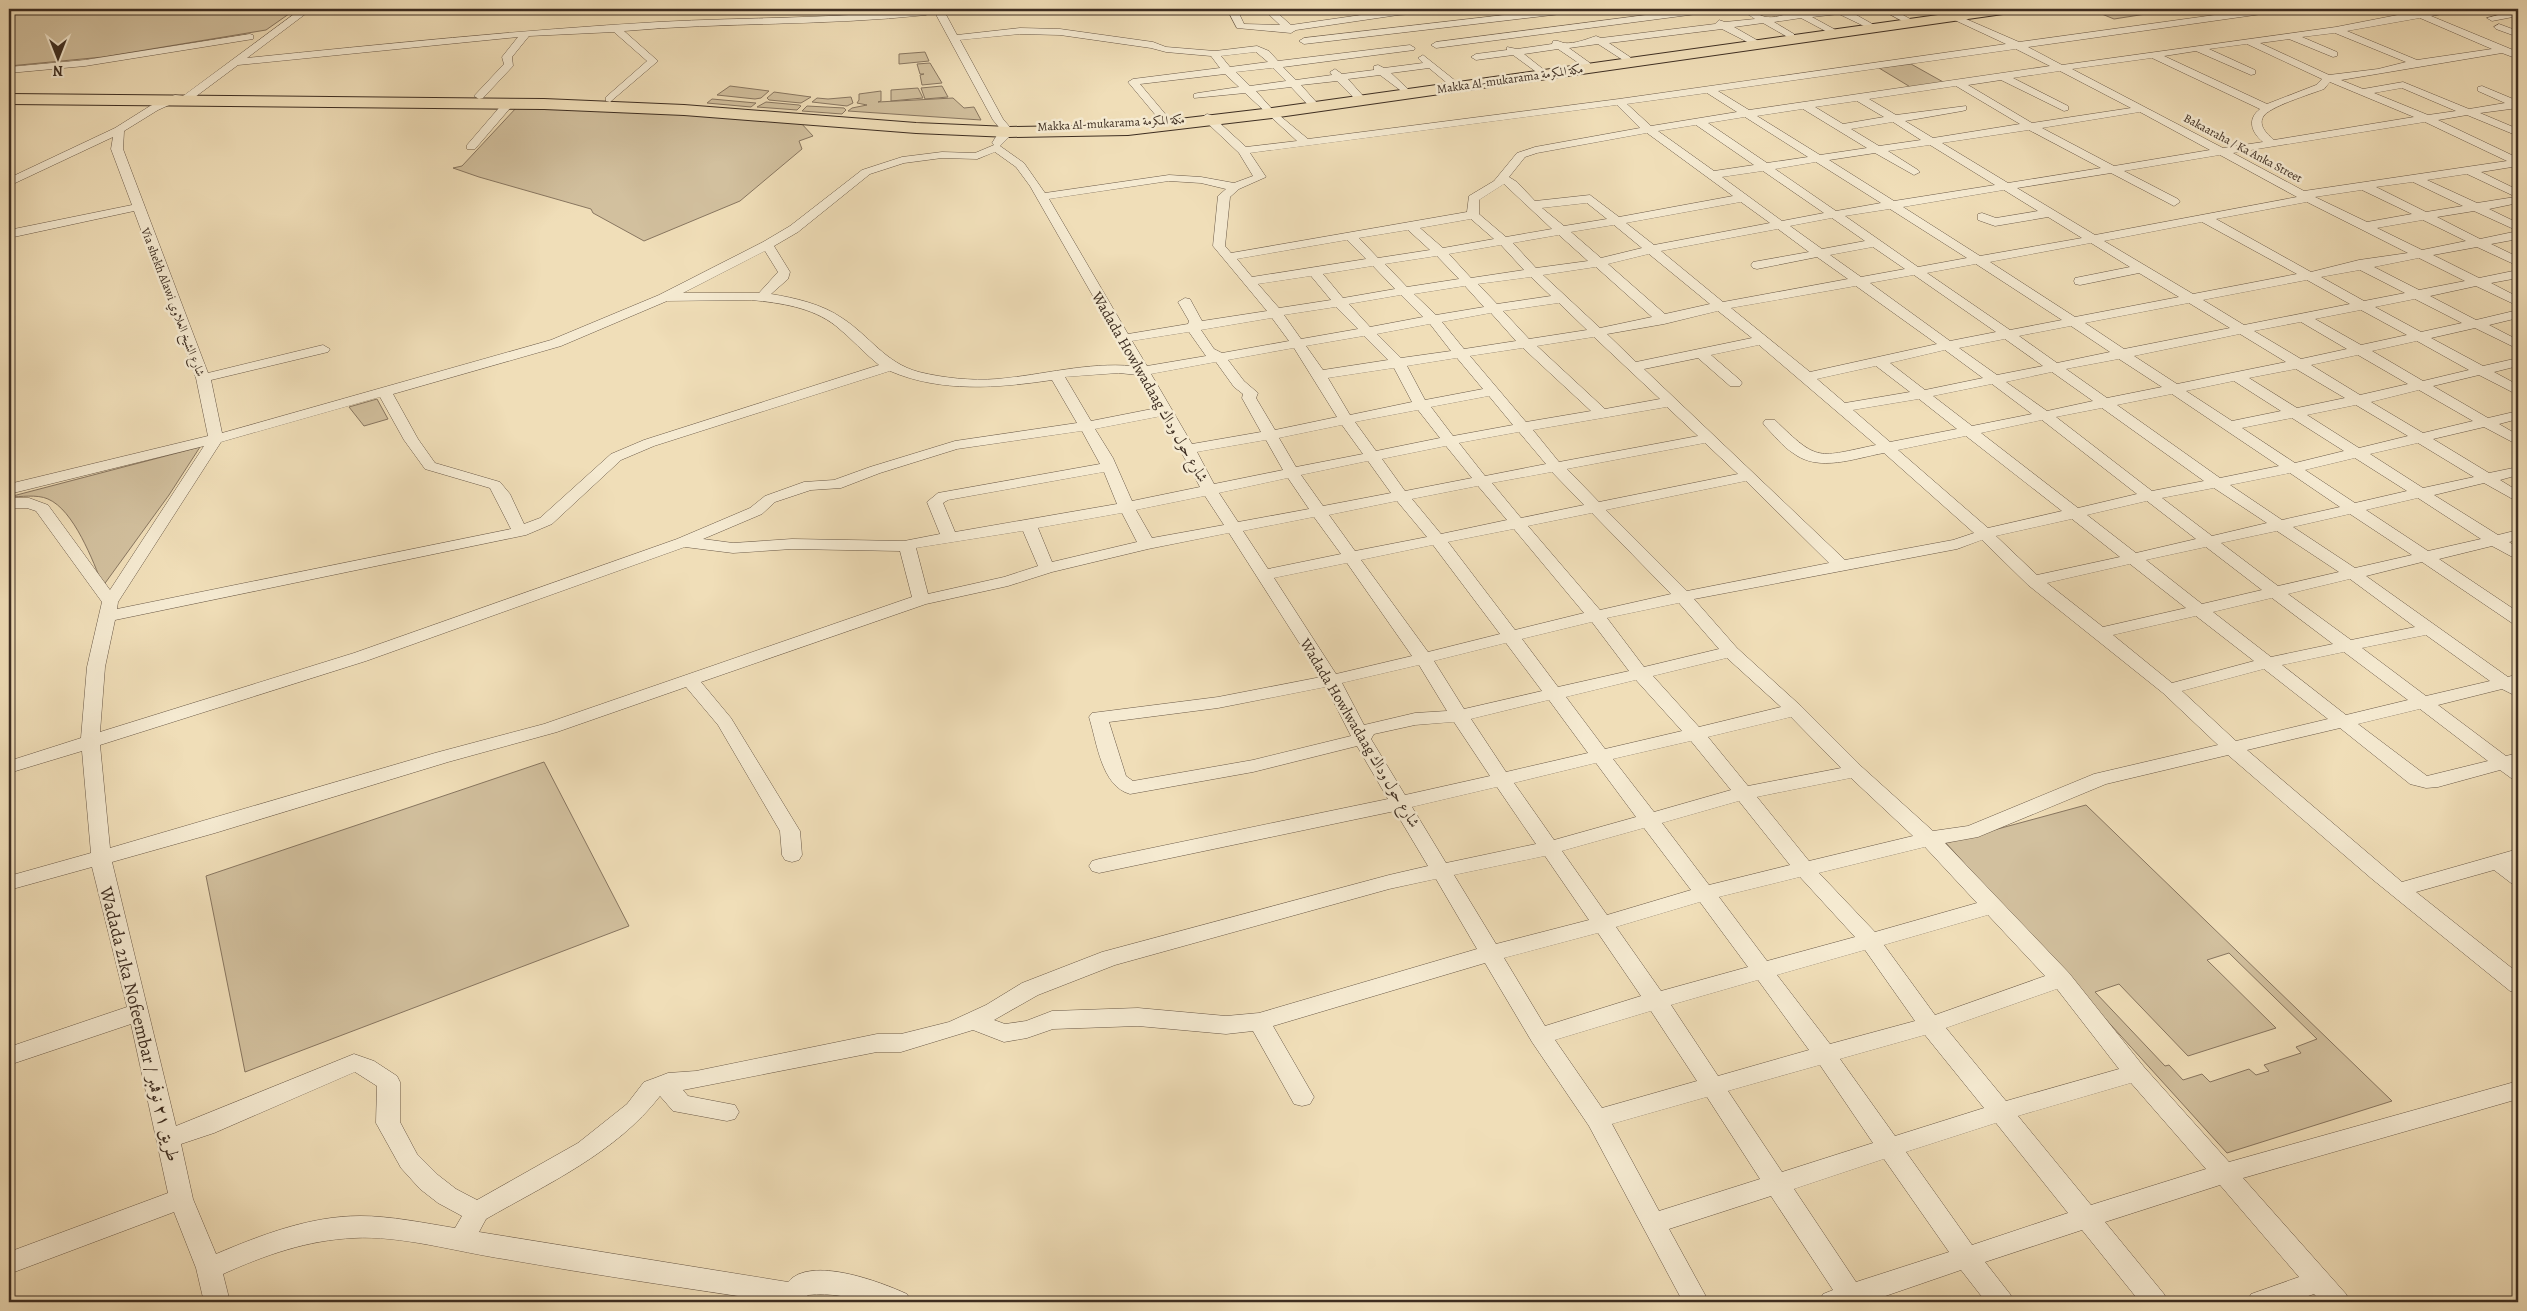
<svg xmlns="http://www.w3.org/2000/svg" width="2527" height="1311" font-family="Alegreya,Amiri,serif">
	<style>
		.green { fill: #d2c09e; stroke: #887660; fill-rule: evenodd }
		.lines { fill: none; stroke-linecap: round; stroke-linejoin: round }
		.minor-casing { stroke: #6a5947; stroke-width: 1 }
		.highway-casing { stroke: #3d2d21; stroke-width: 2 }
		.minor { fill: #f5ead1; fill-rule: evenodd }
		.highway { fill: #f0deb8; fill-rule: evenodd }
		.labels { text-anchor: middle; stroke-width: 5; stroke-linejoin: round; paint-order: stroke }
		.far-street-label { font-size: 12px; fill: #3d2d21; stroke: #f5ead1 }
		.street-label { font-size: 15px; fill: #3d2d21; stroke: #f5ead1 }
		.near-street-label { font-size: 18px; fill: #3d2d21; stroke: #f5ead1 }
	</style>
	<rect width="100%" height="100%" fill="#f0deb8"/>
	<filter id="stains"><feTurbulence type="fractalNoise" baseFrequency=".004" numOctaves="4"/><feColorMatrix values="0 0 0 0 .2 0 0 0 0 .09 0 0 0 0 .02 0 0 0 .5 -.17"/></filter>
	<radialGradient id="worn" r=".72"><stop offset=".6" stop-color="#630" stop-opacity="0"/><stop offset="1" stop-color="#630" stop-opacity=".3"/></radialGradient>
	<g class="green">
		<polygon points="9,9 296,9 266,30 103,57 9,66"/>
		<polygon points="2132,9 2146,14 2114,19 2092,10"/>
		<polygon points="925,52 929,61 899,64 899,54"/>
		<polygon points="930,63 942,83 922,85 920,75 924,74 920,74 917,64"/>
		<polygon points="1911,64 1945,83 1912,88 1879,68"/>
		<polygon points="730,86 769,91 761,98 755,99 717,95"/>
		<polygon points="942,86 948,97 925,99 921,88"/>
		<polygon points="918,88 923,98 891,101 891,90"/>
		<polygon points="881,91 881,101 878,102 953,98 964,108 974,107 981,120 848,111 852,108 867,105 857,103 859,100 859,94"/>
		<polygon points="774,92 811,97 801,103 769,100 767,98"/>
		<polygon points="851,97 853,103 847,106 812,102 817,98 828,99"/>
		<polygon points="712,99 756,103 751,107 707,103"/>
		<polygon points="766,102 799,105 801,106 797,110 757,107"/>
		<polygon points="807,106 844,108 846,110 842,114 802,111"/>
		<polygon points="517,107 641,111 800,122 813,136 799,141 802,149 740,201 644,241 593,213 591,209 479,177 453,168 462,166"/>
		<polygon points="377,399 388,419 364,426 349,407"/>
		<path d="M200,447L169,495L103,586C93,561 74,510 48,499C37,494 20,497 9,497Z"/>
		<polygon points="544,762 629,926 245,1072 206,876"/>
		<path d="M2086,805L2392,1101L2227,1153L1946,843ZM2229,953L2317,1039L2296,1047L2301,1053L2264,1065L2269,1071L2256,1075L2249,1069L2210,1082L2202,1074L2183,1080L2169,1065L2165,1066L2095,992L2119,984L2188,1056L2276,1028L2207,960Z"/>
	</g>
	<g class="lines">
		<g class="minor-casing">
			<g id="minor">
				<path d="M301,9H312L247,58C384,44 521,30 658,22C747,17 837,19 926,9L931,12L926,15C826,26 725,22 624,31L658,61L610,102L606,101V97L647,61L614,32L529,36L512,57L513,66L483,98L479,99L474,96L504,64L502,57L518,37L238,65L187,103L178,101L158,110L124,131L123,149L208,373L323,345L330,349L328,352L211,380L222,433L551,340L659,295L763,242L790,226L862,170L902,157L942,152L975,153L994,145L992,143L997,135L1002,131L993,120L933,9H943L957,35L1020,28L1060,29L1153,42L1166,47L1215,51L1257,46L1269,51L1278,61L1410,45L1415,48L1414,50L1283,67L1296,80L1332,75L1330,72L1335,69L1342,74L1374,70V66L1378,65L1384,68L1423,63L1418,58L1423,55L1462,86L1457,89L1453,88L1429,68L1391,73L1409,90L1404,93L1380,75L1348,79L1364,97L1359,100L1355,99L1337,81L1301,85L1318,104L1313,107L1309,106L1291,87L1256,91L1273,110L1308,139L1619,99L2006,44L1931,9H1943L2019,42L2258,9H2281L2276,12L2028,47L2062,65L2336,27L2418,11L2461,9L2459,11L2431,16L2518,52V59L2502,53L2341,80L2363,89L2403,82L2469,109L2505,103L2478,91V87L2482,86L2518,101V108L2480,113L2518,129V136L2467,115L2438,120L2518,158V166L2481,172L2518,190V203L2489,209L2518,223V231L2474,211L2437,217L2480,239L2518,231V239L2491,244L2518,257V266L2477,247L2433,255L2479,278L2518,270V278L2491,283L2518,297V306L2476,286L2430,296L2476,320L2518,310V318L2489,325L2518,340V349L2475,328L2431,338L2483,366L2518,358V366L2494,372L2518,385V395L2479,375L2433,386L2488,418L2518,411V419L2499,424L2518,435V445L2484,427L2433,439L2489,473L2518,467V475L2500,480L2518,491V502L2484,483L2434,495L2498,535L2518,530V540L2509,542L2518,548V560L2492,546L2439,559L2518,612V624L2512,623L2422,562L2366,576L2508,677L2518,674V692L2512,694L2502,689L2438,705L2506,756L2518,753V780L2511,778L2500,770L2438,787L2426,788L2410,784L2340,728L2247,750L2402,882L2518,849V863L2514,864L2518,867V885L2511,883L2494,870L2416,892L2518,973V993L2510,991L2372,879L2228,755L2106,784L1978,837L1945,843L2069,973L2144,1067L2229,1162L2518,1081V1099L2243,1178L2346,1294L2350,1302H2321L2314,1294L2291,1302H2247L2251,1294L2299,1277L2220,1185L2105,1222L2164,1294L2168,1302H2140L2082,1230L1985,1262L2010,1294L2014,1302H1986L1961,1270L1868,1302H1819L1823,1294L1833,1290L1771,1196L1669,1229L1709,1302H1683L1589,1126L1532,1042L1485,963L1273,1026L1314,1097L1310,1104L1302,1106L1294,1104L1253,1031L1226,1034L1138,1026L1053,1029L1027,1038L1004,1042L973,1030L901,1052H877L683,1090L688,1096L735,1105L739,1112L735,1119L727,1121L673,1111L660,1096C616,1153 547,1184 486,1219L479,1232L788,1282C810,1255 881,1282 907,1294L911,1302C898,1302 883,1304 871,1302C849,1298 831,1292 808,1295L802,1302H777C686,1288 594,1275 504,1259C458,1252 399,1235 354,1238C308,1240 265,1255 223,1274L230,1302H204L196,1268L174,1212L9,1274V1252L168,1193L131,1024L9,1065V1047L127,1007L92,867L9,890V876L91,853L82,751L9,773V761L81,738L87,667L102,602L36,511L27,508H9V498H29L48,505L110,590L204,446L9,494V484L208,436L196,378L134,211L9,238V230L132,205L111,149L113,137L13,184L9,185V178L115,128L150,106L175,95L183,96ZM2420,18L2492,49L2417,60L2347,31ZM2335,33L2406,62L2378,69L2329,75L2260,43L2289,39L2333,57L2337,56V52L2302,37ZM1020,34L1060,35L1151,48L1166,52L1211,56L1220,68L1133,79L1128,82L1163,124L1167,125L1172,122L1140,84L1225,74L1239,87L1198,93L1194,94V98L1245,93L1297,141L1246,147L1211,115L1207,114L1202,117L1203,119L1239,153L1253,176L1234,183L1201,177L1169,175L1045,193L1024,163L1000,146L1014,132L1003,119L960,40ZM2247,44L2322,79L2316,85L2267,104L2164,56L2196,51L2251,75L2255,74V70L2209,49ZM2016,49L2050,66L1749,110L1718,91ZM1256,52L1268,62L1230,67L1221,56ZM2152,58L2260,109C2247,119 2251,132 2263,142L2223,148L2072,69ZM1273,68L1286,81L1250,86L1236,72ZM2060,71L2131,108L2032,123L1968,85L2001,80L2064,111L2068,110V106L2013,78ZM2330,82L2414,117L2274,140C2268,135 2258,126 2263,117C2268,107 2311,94 2324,89ZM1956,86L2020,124L1933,138L1905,121L1962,111L1966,110V106L1896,115L1869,99ZM2402,88L2456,111L2428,115L2374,93ZM1707,93L1737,112L1651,126L1627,104ZM1857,101L1884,117L1843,124L1815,107ZM1617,105L1640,128L1535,147L1517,153L1494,181L1469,196L1467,212L1231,253L1225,246L1230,197L1239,189L1266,177L1250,153ZM1803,109L1867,148L1820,155L1757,116ZM2140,112L2210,150L2114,166L2042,128ZM1745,117L1808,157L1767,163L1708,123ZM1893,122L1921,140L1879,146L1851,129ZM2425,122L2507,161L2304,191L2233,153ZM1696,125L1754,165L1714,171L1658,131ZM2029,130L2101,168L2008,183L1942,143ZM1647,133L1733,196L1619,217L1590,195L1535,201L1517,182L1509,177L1525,157L1537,153ZM1930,145L1995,185L1894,201L1829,160L1875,153L1914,175L1920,172L1918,170L1888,151ZM995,152L1016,167L1030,186L1133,366C1087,362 1043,375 997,379C971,381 944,378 919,372C885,363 870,336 842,318C822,304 795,298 771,294L788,279L790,272L774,246L798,232L870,174L904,163L942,158L977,159ZM2220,155L2297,197L2095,235L2017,188L2111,173L2174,206L2180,202L2178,199L2124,171ZM1816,162L1881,203L1836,211L1775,169ZM1763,171L1824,213L1782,221L1722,177ZM2467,174L2514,196L2515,197L2477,203L2427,180ZM1169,181L1201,183L1226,189L1218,196L1213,246L1267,311L1202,321L1190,299L1185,298L1178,302L1189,321L1188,324L1128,334L1049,199ZM2413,182L2463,206L2426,212L2376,187ZM1504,184L1552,229L1506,237L1479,214V200ZM2004,190L2038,211L1996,218L1982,213L1978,214V220L1995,226L2048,217L2082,238L1980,256L1903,207ZM2362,190L2412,214L2367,222L2315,197ZM1741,202L1770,223L1654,245L1626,223ZM2307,202L2408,253L2359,260L2311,272L2216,219ZM1587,203L1607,219L1564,226L1542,208ZM1890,209L1967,258L1918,267L1845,216ZM1832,218L1865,241L1822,249L1790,226ZM1471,219L1494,239L1443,248L1420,228ZM2423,220L2466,241L2422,250L2377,228ZM2202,222L2297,274L2193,294L2104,241ZM1614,225L1642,248L1601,258L1571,232ZM1778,229L1809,252L1753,262L1751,265L1753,268L1757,269L1817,257L1848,279L1723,302L1661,251ZM1408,230L1430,250L1378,258L1359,238ZM1559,235L1588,261L1536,268L1513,243ZM1347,240L1366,259L1252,277L1237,259ZM2091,243L2130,267L2075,278L2074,281L2075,284L2080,285L2139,273L2179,297L2075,317L1990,262ZM1501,245L1524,270L1471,278L1449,254ZM1873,247L1905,269L1861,277L1830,255ZM765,251L778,272L759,293H683ZM1649,254L1710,304L1665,314L1608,264ZM1437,256L1459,279L1407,287L1385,264ZM2419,258L2465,281L2419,290L2374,267ZM1976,264L2062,320L2010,330L1927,273ZM1373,266L1395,289L1343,298L1323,274ZM1596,267L1652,317L1600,328L1543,275ZM2360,270L2405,293L2364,301L2321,277ZM1914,275L1996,332L1950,341L1870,283ZM1311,276L1331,300L1279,308L1258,284ZM1531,277L1551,296L1497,304L1478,284ZM2307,280L2350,304L2244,325L2203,300ZM1465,286L1484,307L1436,315L1414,294ZM1856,286L1937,344L1810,372L1731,308ZM1401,295L1423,317L1370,327L1349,304ZM2415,299L2462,323L2421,332L2375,307ZM752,300C780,303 812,307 836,326C851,338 864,353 879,365L644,440L611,454L540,518L524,524L510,494L500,482L435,463L418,439L393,394L561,346L667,301ZM1559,303L1587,330L1529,339L1503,311ZM2189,303L2230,328L2124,349L2085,323ZM1336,307L1358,329L1301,339L1284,315ZM2361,310L2407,335L2361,345L2315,319ZM1718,311L1752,338L1636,362L1607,334L1664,324ZM1491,313L1516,341L1464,349L1442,322ZM1272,318L1289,341L1222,353L1214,349L1201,330ZM2301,322L2347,349L2301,359L2254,331ZM1430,324L1451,351L1401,358L1377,334ZM2071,326L2110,352L2057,363L2019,336ZM1189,332L1206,356L1147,366L1132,341ZM2240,334L2286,362L2177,384L2134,356ZM1364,336L1388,360L1323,370L1306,346ZM1594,337L1660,399L1605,409L1537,346ZM2005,339L2043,366L1997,375L1959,348ZM2417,341L2469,370L2423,381L2372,351ZM1759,345L1876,445C1817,457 1819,463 1775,420H1765L1763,423L1765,426C1774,435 1782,446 1793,453C1819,473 1855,458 1884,453L1974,533L1953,540L1845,560L1644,369L1698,358L1730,386H1740L1742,383L1740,380L1711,355ZM1294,348L1337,417L1275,430L1256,398L1258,393L1244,381L1228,360ZM1523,348L1591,411L1526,422L1470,356ZM1945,350L1983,378L1925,390L1890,363ZM2358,355L2408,384L2360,395L2311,365ZM1457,358L1483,389L1425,400L1407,366ZM2119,359L2162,387L2107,398L2066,369ZM1216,362L1234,387L1243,394L1242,398L1261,432L1192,444L1151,374ZM1876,366L1910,392L1845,403L1817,379ZM1394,368L1412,402L1350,415L1328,378ZM2296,369L2345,398L2297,408L2249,378ZM890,371C941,393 998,388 1052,380L1077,423L955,441L870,467L834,480L804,482L765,496L750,508L677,539L354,653L100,732L105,667L115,620L526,535L552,524L621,460L654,446ZM2052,372L2093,401L2047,411L2006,382ZM1119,373L1138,375L1157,408L1091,421L1065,377ZM2234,381L2281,411L2232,421L2186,391ZM1992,384L2032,414L1972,426L1933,396ZM2419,390L2473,421L2423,433L2371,402ZM2172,394L2279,466L2220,478L2117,405ZM1489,396L1513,425L1453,436L1431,407ZM380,397L404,440L425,469L490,488L511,529L117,609L118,602L221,442ZM1919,399L1957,429L1890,442L1853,410ZM2356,405L2408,436L2359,448L2307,415ZM1667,407L1698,436L1559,462L1533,430ZM2102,408L2204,481L2152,491L2056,417ZM1418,410L1440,438L1376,451L1355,422ZM1162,416L1200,487L1132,501L1113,458L1095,429ZM2292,418L2344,451L2295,463L2242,428ZM2042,420L2137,494L2078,508L1981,433ZM1342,425L1363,454L1296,467L1279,438ZM1082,431L1100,464L938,493L927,502L940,534L904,541L792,539L733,543L703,539L762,514L775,502L811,490L841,488L880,473L957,449ZM1519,432L1546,464L1485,476L1459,443ZM1966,436L2062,511L1988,528L1898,450ZM1266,440L1283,470L1214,484L1197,452ZM1705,443L1738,474L1599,502L1567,469ZM2418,443L2474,477L2423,488L2370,454ZM1446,446L1472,478L1405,491L1382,459ZM2355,458L2407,491L2355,503L2305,470ZM1368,461L1391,493L1323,506L1301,475ZM1104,472L1117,504L955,532L943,503L948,500ZM1552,472L1584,505L1521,518L1492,483ZM2290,473L2340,507L2282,520L2230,485ZM1288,478L1309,509L1238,522L1219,493ZM1746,481L1829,563L1687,591L1606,510ZM1478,486L1507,520L1441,534L1412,499ZM2214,488L2267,523L2212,536L2162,498ZM1205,496L1224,525L1152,538L1136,510ZM2418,498L2481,539L2428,551L2366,510ZM1397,501L1427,537L1355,551L1329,515ZM2147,501L2196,539L2136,553L2087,515ZM1122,513L1137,542L1052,562L1038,528ZM1592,513L1671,594L1600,610L1528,526ZM2350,514L2412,555L2355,568L2293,527ZM1314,517L1341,554L1268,569L1243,531ZM2072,519L2120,557L2037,575L1996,536ZM1514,529L1584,613L1515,630L1448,542ZM1023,531L1038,566L1004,577L928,594L916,548ZM2277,531L2339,572L2278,586L2221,543ZM1229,533L1321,677L1218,697L1092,713L1089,717C1097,742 1101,786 1130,794L1253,772L1357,746L1388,799L1099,859L1092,861L1089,866L1092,871L1099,873L1395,811L1428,866L1389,875L1102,952L1022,983L986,1005L949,1022L901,1034H877L696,1071L668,1073L655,1078L644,1082L627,1104L578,1143L477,1200L456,1189L438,1175L417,1154L400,1122V1082L397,1076L374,1061L354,1054L176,1126L112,862L215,833L448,762L557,732L686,687L718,725L780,831L782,855L785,860L792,862L799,860L802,855L800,831L731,718L701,682L926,604L1008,586L1052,572L1148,549ZM1982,540L2028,585L2163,693L2218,745L2094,774L1968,826L1933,831L1862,767L1801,706L1737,648L1694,599L1957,549ZM1433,545L1500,634L1428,652L1361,560ZM685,547L733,553L792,549L900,551L912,597L544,724L435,753L110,848L100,745L366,661ZM2206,547L2262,590L2202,604L2146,560ZM1347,563L1412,656L1336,674L1274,578ZM2130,564L2186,608L2103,627L2047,583ZM2350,579L2415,627L2351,640L2288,594ZM2272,598L2333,644L2271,657L2213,612ZM1679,603L1719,649L1644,667L1607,618ZM2196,616L2254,661L2172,683L2113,635ZM1592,622L1629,671L1558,687L1522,639ZM2426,635L2490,681L2426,696L2362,648ZM1506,643L1542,691L1464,709L1434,661ZM2344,652L2408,700L2346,715L2282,665ZM1727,658L1781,707L1699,727L1653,676ZM1419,665L1447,711L1415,713L1364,725L1342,683ZM2264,669L2328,719L2236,741L2182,691ZM1636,680L1682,731L1605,749L1566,697ZM1326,687L1351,736L1253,760L1133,781L1126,776L1109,722L1218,708ZM1549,700L1588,753L1506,772L1471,719ZM2420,709L2488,761L2427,776L2358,724ZM1791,717L1841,768L1748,786L1708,737ZM1454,722L1490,776L1405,795L1371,739L1374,734L1415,725ZM1691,741L1731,790L1654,812L1613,759ZM1596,763L1636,817L1554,840L1514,783ZM1851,778L1913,836L1809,861L1757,797ZM1497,787L1536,844L1446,863L1412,807ZM1739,801L1790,865L1709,885L1662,823ZM1644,828L1691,890L1607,915L1562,851ZM1925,847L1977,903L1875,932L1819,873ZM1545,856L1589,920L1496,944L1454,875ZM1800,877L1855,937L1767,961L1719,897ZM1436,879L1477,949L1259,1013L1226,1016L1138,1008L1052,1011L1026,1021L1005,1024L994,1020L1038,995L1115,965L1389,889ZM1700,902L1748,967L1661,991L1616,927ZM1988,915L2045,976L1935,1015L1884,945ZM1598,933L1641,996L1545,1026L1504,958ZM1865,950L1915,1021L1830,1044L1777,975ZM1758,980L1809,1050L1718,1076L1671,1005ZM2057,989L2119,1069L2006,1101L1946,1028ZM1651,1011L1697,1081L1602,1108L1555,1040ZM1925,1035L1984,1108L1895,1136L1840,1059ZM1820,1065L1873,1143L1782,1172L1728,1091ZM355,1072L377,1086L376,1123L401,1168L420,1189L438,1203L462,1216L455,1228C424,1223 391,1216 360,1216C310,1216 261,1235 216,1254L193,1199L181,1144L214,1133ZM2131,1083L2206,1169L2091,1205L2018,1116ZM1707,1097L1760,1179L1659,1211L1612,1124ZM1996,1123L2068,1213L1972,1245L1906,1152ZM1884,1159L1949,1252L1856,1282L1794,1189Z"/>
				<polygon points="1227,9 1237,9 1244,24 1280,25 1263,9 1273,9 1291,25 1403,9 1447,9 1442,12 1398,15 1296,30 1291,33 1237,28"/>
				<polygon points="1556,9 1583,9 1578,12 1304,44 1299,41 1304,38"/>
				<polygon points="1692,9 1717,9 1712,12 1436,48 1431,45 1436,42"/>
				<path d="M1740,9C1753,8 1757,16 1767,17C1778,18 1790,13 1798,10L1804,12L1858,9L1851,12L1876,26L1868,28L1839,14L1812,17L1834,29L1836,31L1831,34L1801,18L1774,22L1794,34V38L1791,39L1763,23L1734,27L1762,43V47L1759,48L1722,29L1609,43L1630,57L1631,59L1626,62L1598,44L1569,48L1590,63V67L1586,68L1558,49L1524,54L1543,69L1544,71L1539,74L1513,55L1476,60L1471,57L1476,54L1507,50V47L1517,49L1552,44L1553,41C1558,40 1560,42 1564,43C1575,44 1587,39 1596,36L1601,38L1715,24L1719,20L1725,22L1755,19Z"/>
				<polygon points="1880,9 1892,9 1914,21 1906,23"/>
				<polygon points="2518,10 2518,16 2492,21 2487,18"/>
				<polygon points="2499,24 2518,31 2518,37 2496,29 2494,27"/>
				<polygon points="250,34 253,35 253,39 85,66 9,73 9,67 85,60"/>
				<polygon points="508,101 513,104 512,106 475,149 467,149 467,145 504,102"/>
			</g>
		</g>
		<g class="highway-casing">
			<polygon id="highway" points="1981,9 2017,9 2010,13 1272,118 1128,135 1009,137 916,133 684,115 544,109 9,104 9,94 544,99 684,105 916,123 1009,127 1128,125 1272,108"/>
		</g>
		<use href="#minor" class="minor"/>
		<use href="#highway" class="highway"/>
	</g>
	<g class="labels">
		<g class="far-street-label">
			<text transform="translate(1510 79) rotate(-8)" y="4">Makka Al-mukarama مكة المكرمة</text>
			<text transform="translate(1111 123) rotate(-3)" y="4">Makka Al-mukarama مكة المكرمة</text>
			<text transform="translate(2243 148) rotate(28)" y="4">Bakaaraha / Ka Anka Street</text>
			<text transform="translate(173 302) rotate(69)" y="4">Via shekh Alawi شارع الشيخ العلاوي</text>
		</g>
		<g class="street-label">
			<text transform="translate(1150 387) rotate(60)" y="5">Wadada Howlwadaag شارع حول وداك</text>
			<text transform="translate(1360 733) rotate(59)" y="5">Wadada Howlwadaag شارع حول وداك</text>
		</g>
		<g class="near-street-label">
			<text transform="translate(140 1024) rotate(76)" y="6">Wadada 21ka Nofeembar / طريق ٢١ نوفمبر</text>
		</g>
	</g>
	<rect width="2527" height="1311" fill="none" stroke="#f0deb8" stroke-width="30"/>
	<rect x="10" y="10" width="2507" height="1291" fill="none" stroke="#3d2d21" stroke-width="2.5"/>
	<rect x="15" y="15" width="2497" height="1281" fill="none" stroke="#3d2d21"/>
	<g transform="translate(58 58) rotate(180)" stroke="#f5ead1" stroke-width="4" paint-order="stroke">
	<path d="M0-4L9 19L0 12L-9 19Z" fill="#3d2d21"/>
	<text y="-8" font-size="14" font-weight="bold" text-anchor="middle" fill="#3d2d21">N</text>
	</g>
	<rect width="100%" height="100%" filter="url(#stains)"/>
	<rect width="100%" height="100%" fill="url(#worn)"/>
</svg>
